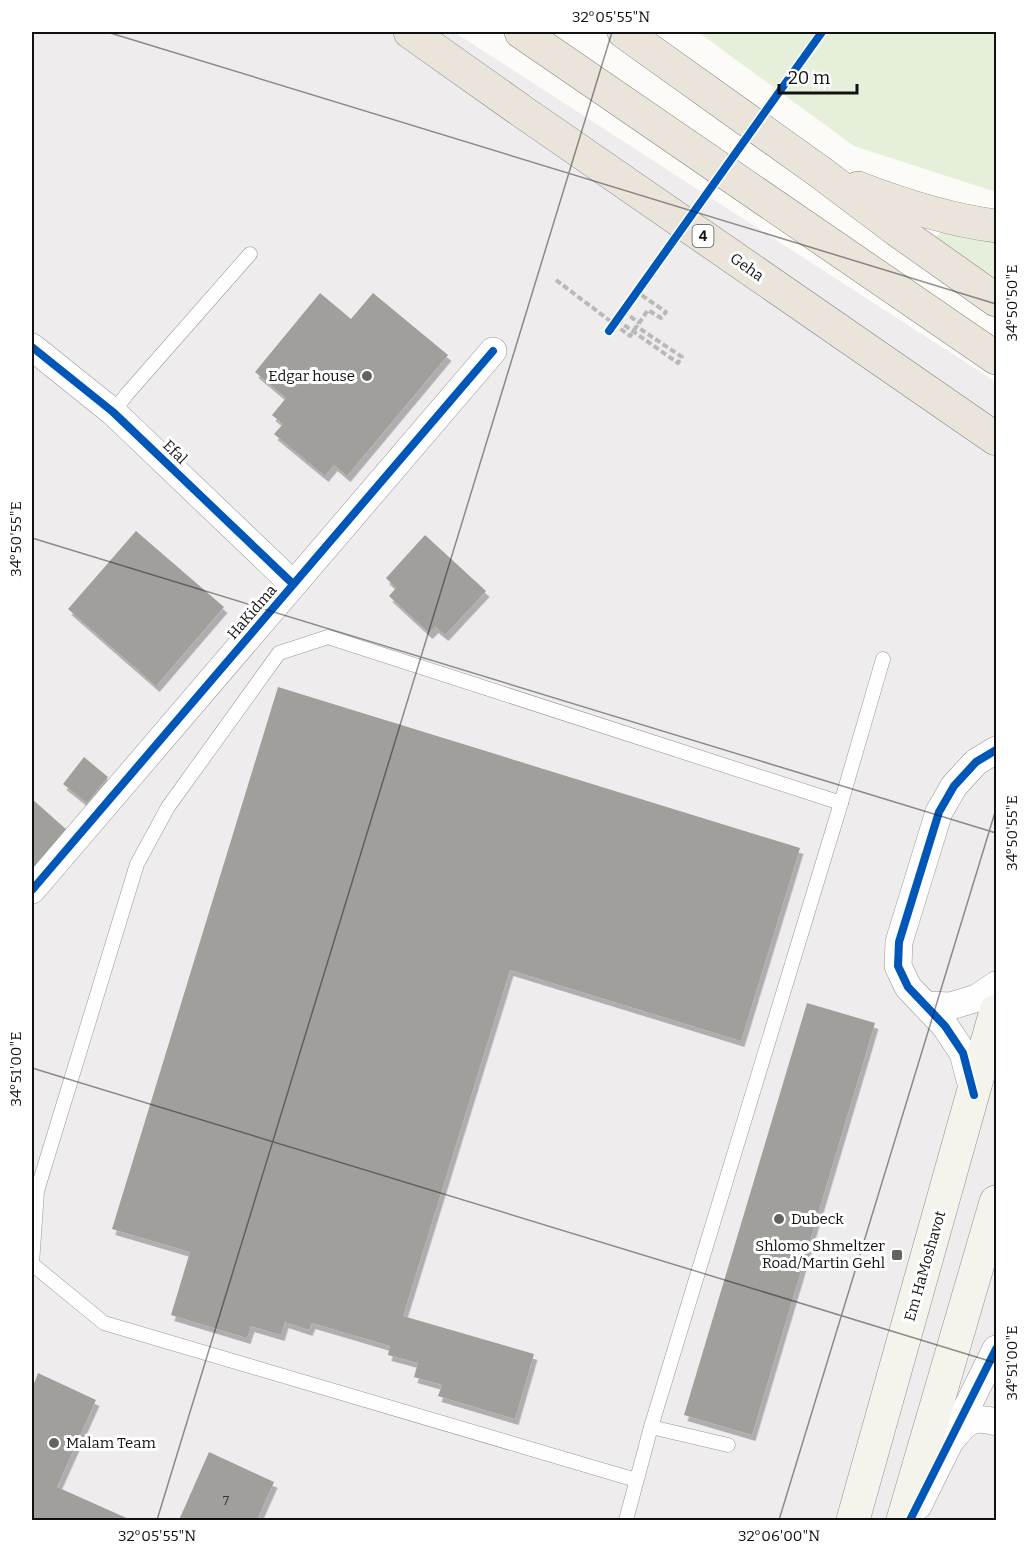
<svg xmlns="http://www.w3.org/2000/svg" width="1028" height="1552" font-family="Bitter,serif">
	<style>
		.industrial { fill: #efecee }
		.green { fill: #e6efda }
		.building { fill: #a09f9c; filter: url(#shadow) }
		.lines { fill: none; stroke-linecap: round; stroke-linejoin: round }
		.service-casing { stroke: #979695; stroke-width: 15 }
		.minor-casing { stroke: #979695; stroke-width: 28 }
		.secondary-casing { stroke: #8d8d8c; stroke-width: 34 }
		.trunk-casing { stroke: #848482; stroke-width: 34 }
		.path { stroke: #b9b9b8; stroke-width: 4; stroke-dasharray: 6 3; stroke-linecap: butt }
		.service { stroke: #fffefe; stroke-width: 14 }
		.minor { stroke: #fffefe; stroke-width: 27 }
		.secondary { stroke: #f4f4ed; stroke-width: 33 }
		.trunk { stroke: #eae4db; stroke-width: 33 }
		.path-bridge { stroke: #b9b9b8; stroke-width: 4; stroke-dasharray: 6 3; stroke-linecap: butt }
		.cycleway-casing { stroke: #fff; stroke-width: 11 }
		.cycleway { stroke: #0057b8; stroke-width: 8 }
		.ticks { fill: none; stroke: #111; stroke-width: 1.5; stroke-opacity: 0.45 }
		.poi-dot { fill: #636362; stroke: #fff; stroke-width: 2 }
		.labels { text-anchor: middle; stroke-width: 6; stroke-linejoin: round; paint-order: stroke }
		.number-label { font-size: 12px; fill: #353434 }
		.shield { fill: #fff; stroke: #585858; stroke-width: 1.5 }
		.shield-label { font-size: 14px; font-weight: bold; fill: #111 }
		.street-label { font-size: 15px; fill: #111; stroke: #fff }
		.poi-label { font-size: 15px; fill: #111; stroke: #fff; text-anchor: end }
		.neatline { fill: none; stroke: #111; stroke-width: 2 }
		.ticks-label { font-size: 15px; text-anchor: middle; fill: #111 }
	</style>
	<defs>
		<filter id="shadow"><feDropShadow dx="3.5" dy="6" stdDeviation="0" flood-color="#0004"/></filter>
	</defs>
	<rect width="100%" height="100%" fill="#fcfbf8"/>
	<polygon class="industrial" points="32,32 454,32 996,382 996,1520 32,1520"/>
	<g class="green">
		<polygon points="698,32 996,32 996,192 854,146"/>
		<polygon points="948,225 996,238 996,278 933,240"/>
	</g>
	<g class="building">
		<polygon points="320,293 351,319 373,293 448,355 347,476 334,465 325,476 274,434 283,424 272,415 286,398 255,372"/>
		<polygon points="136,531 224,607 156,686 68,609"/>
		<polygon points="425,535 486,591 445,635 435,627 429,633 389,596 396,588 386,578"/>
		<polygon points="278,687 800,848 741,1041 510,970 403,1316 534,1354 515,1419 438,1396 442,1385 414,1377 418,1363 388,1355 390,1346 312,1323 309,1330 285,1322 281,1335 251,1326 247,1338 171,1315 190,1252 112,1229"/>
		<polygon points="84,757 108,777 87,803 63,784"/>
		<polygon points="32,799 67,830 35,867 32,864"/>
		<polygon points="807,1003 875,1023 752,1435 684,1415"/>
		<polygon points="38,1373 96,1400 57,1487 131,1520 32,1520 32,1389"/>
		<polygon points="209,1452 274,1482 257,1520 179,1520"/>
	</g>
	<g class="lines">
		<g class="service-casing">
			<g id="service">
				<polyline points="113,412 127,394 250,254"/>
				<polyline points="651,1427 728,1445"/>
				<polyline points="636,1480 104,1323 32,1264 37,1191 137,864 168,807 279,653 328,637 841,803"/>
				<polyline points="626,1520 651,1427 841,803 883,659"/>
			</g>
		</g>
		<g class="minor-casing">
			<g id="minor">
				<polyline points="32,347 113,412 293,584"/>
				<polyline points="32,890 493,351"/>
				<polyline points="926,1005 951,1006 977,998 996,985"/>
				<polyline points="974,1095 963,1053 945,1026 908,987 898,966 899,942 939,812 954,786 976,762 996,750"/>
				<path d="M954,1437C968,1419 974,1416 996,1422"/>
				<polyline points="918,1506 996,1349"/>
			</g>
		</g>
		<g class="secondary-casing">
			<g id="secondary">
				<polyline points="853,1520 996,1011"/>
				<polyline points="903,1520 996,1202"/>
			</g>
		</g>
		<g class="trunk-casing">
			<g id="trunk">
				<polyline points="410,32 523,112 996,439"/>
				<polyline points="521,32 996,358"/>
				<polyline points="624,32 820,172 897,230 996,300"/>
				<path d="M858,188C902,205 949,220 996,226"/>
			</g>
		</g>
		<g class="path">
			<polyline points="556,280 630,336 648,310 661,318 666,312 637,292"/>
			<polyline points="623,311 639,323"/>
		</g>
		<use href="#service" class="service"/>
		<use href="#minor" class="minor"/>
		<use href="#secondary" class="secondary"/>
		<use href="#trunk" class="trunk"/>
		<polyline class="path-bridge" points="617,320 678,363 682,357 636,326"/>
		<g class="cycleway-casing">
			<g id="cycleway">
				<polyline points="609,331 822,32"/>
				<polyline points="32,347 113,412 293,584"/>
				<polyline points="32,890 493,351"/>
				<polyline points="974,1095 963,1053 945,1026 908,987 898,966 899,942 939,812 954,786 976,762 996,750"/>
				<polyline points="910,1520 996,1349"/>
			</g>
		</g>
		<use href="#cycleway" class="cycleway"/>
	</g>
	<path class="ticks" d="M107,32L996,304M32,538L996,833M32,1068L996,1363M157,1520L612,32M779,1520L996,809"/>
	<g class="poi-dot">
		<circle cx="367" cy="376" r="6"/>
		<circle cx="779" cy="1219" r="6"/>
		<rect x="891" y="1249" width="12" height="12" rx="3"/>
		<circle cx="54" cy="1443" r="6"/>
	</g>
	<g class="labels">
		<g class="number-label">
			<text x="226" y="1505">7</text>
		</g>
		<rect class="shield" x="692.5" y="225" width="21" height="22" rx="4.5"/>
		<g class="shield-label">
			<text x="703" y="241">4</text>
		</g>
		<g class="street-label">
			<text transform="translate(747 267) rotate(35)" y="5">Geha</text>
			<text transform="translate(175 452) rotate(44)" y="5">Efal</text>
			<text transform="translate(252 612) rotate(-49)" y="5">HaKidma</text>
			<text transform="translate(925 1266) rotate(-74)" y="5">Em HaMoshavot</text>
		</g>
		<g class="poi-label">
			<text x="355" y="381">Edgar house</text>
			<text x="791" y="1224" text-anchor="start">Dubeck</text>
			<text x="885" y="1251">Shlomo Shmeltzer<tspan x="885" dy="17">Road/Martin Gehl</tspan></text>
			<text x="66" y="1448" text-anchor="start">Malam Team</text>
		</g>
	</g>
	<rect width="1028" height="1552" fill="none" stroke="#ffffff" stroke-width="66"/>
	<path d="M779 84v9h78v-9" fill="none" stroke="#111111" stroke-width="3"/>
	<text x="788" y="84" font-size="18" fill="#111111" stroke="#ffffff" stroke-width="4.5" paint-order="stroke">20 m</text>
	<rect x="33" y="33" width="962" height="1486" class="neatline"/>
	<g class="ticks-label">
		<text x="611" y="22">32°05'55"N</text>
		<text transform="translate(1012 303) rotate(-90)" y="5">34°50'50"E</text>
		<text transform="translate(16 539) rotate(-90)" y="5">34°50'55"E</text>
		<text transform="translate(1012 833) rotate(-90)" y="5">34°50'55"E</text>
		<text transform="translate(16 1069) rotate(-90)" y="5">34°51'00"E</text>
		<text transform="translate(1012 1363) rotate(-90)" y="5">34°51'00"E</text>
		<text x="157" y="1541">32°05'55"N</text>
		<text x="779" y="1541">32°06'00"N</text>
	</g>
</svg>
